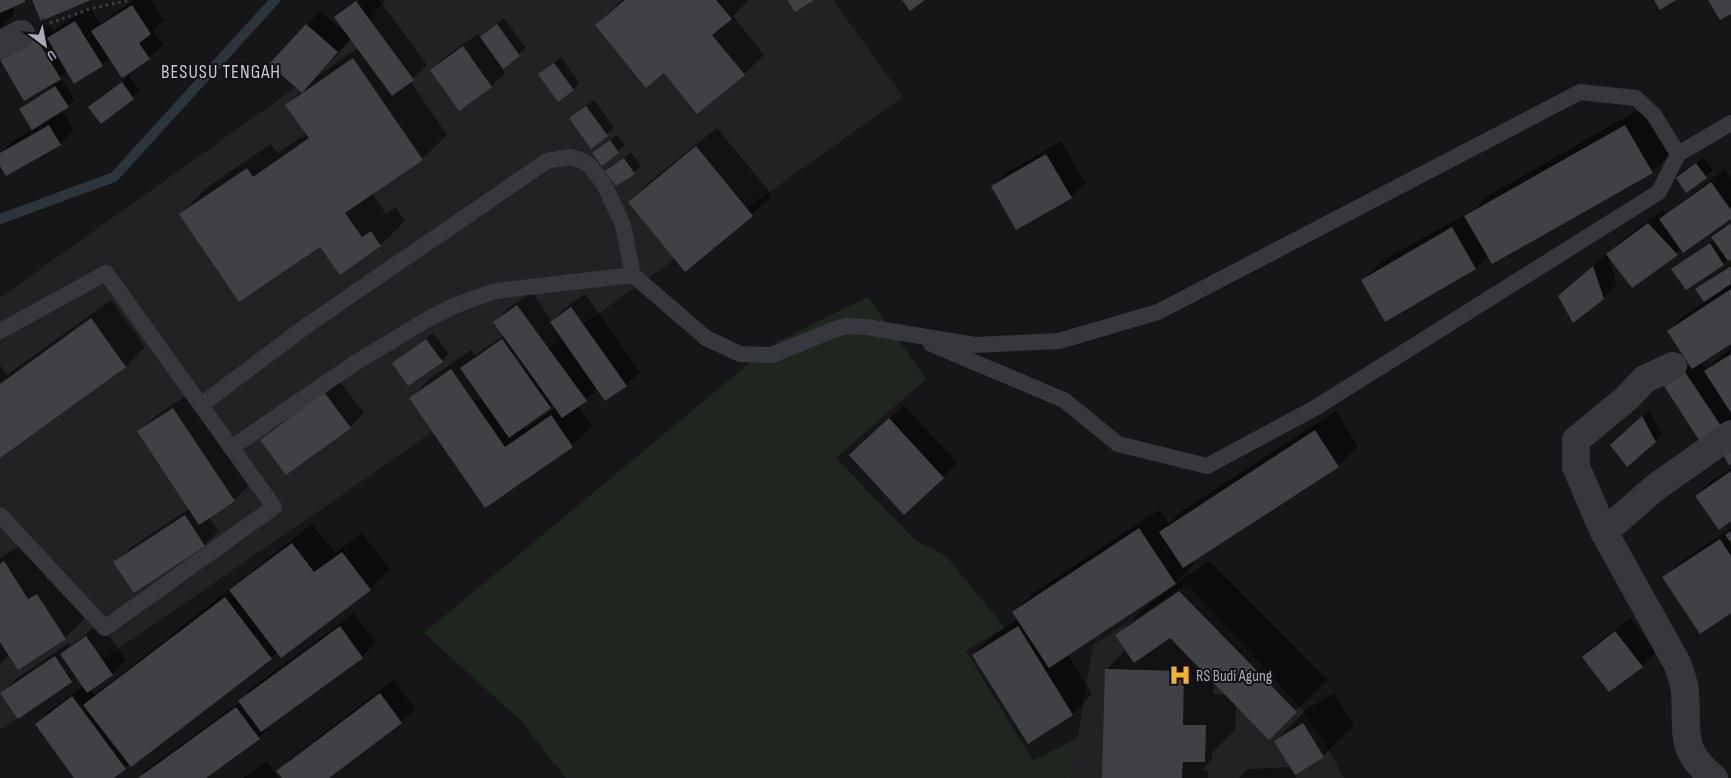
<svg xmlns="http://www.w3.org/2000/svg" width="1731" height="778" font-family="'Sofia Sans Condensed',sans-serif">
	<style>
		.built { fill: #222225 }
		.green { fill: #1e261f }
		.shadow { fill: #0007; fill-rule: evenodd }
		.lines { fill: none; stroke-linecap: round; stroke-linejoin: round }
		.stream { stroke: #2c353c; stroke-width: 10 }
		.building { fill: #404145 }
		.path { stroke: #3d3f44; stroke-width: 3; stroke-dasharray: 2.5 4; stroke-linecap: butt }
		.service { stroke: #37383d; stroke-width: 16 }
		.minor { stroke: #37383d; stroke-width: 28 }
		.labels { text-anchor: middle; stroke-width: 4; stroke-linejoin: round; paint-order: stroke }
		.poi-label { font-size: 16px; fill: #a8adb8; stroke: #111113; text-anchor: start }
		.quarter-label { font-size: 19px; letter-spacing: 1px; fill: #c9ccd4; stroke: #111113 }
	</style>
	<rect width="100%" height="100%" fill="#161618"/>
	<g class="built">
		<polygon points="386,0 833,0 903,97 381,468 0,730 0,298 331,62"/>
		<polygon points="1188,584 1299,706 1324,742 1344,778 1071,778 1093,645"/>
	</g>
	<polygon class="green" points="868,297 926,379 836,458 915,540 946,556 1005,628 966,651 1033,761 1078,738 1071,778 566,778 521,721 424,633 774,343"/>
	<g class="shadow">
		<polygon points="0,0 26,0 12,6 15,13 0,28"/>
		<polygon points="134,0 151,0 164,20 153,30 163,45 149,58 110,58 102,65 74,82 68,70 60,78 24,100 0,61 14,47 50,25 54,32 62,24 90,8 100,24"/>
		<path d="M355,0L349,5V8L360,0H379L427,65L410,81L447,135L422,159L372,193L386,214L396,207L405,221L381,245L340,273L321,245L181,214L205,189L271,144L278,153L307,133L287,105L301,91L271,64L320,11L346,33L336,18L350,4ZM351,38L358,48L319,75H318Z"/>
		<polygon points="622,0 749,0 733,16 764,55 744,74 664,72 596,25"/>
		<polygon points="504,18 526,48 502,68 505,73 492,86 432,70 446,56 478,34 481,38"/>
		<polygon points="561,57 579,83 573,90 540,75"/>
		<polygon points="129,76 140,91 101,122 90,107"/>
		<polygon points="62,80 75,100 62,110 74,130 60,144 0,163 0,153 10,143 33,129 20,109"/>
		<polygon points="594,100 614,128 591,147 570,118"/>
		<polygon points="1645,106 1672,152 1652,172 1488,255 1476,268 1385,321 1362,281 1382,261 1473,210 1486,197"/>
		<polygon points="717,128 772,195 752,215 629,202 649,182"/>
		<polygon points="617,135 625,145 602,164 601,147"/>
		<polygon points="1061,141 1085,183 1071,197 992,186 1006,173"/>
		<polygon points="631,152 641,166 634,173 607,171"/>
		<polygon points="1704,157 1713,170 1687,191 1684,172"/>
		<polygon points="1725,169 1731,178 1731,217 1682,249 1632,286 1608,254 1622,240 1662,210 1666,214"/>
		<polygon points="1731,223 1731,258 1723,264 1673,269 1714,239 1713,237 1720,230"/>
		<polygon points="1607,253 1617,284 1603,298 1559,297"/>
		<polygon points="1731,264 1731,342 1701,362 1707,370 1719,357 1731,350 1731,419 1722,428 1679,373 1691,365 1669,331 1682,317 1705,302 1697,289"/>
		<path d="M532,292L552,321L565,308L585,294L640,372L626,385L598,388L578,406L592,426L572,446L486,506L411,398L430,378L471,350L475,355L504,335L495,322L508,308ZM554,404L556,407L526,428L524,426Z"/>
		<polygon points="111,300 145,347 126,366 0,456 0,365 7,375"/>
		<polygon points="433,333 449,354 442,361 393,363"/>
		<polygon points="338,379 364,413 350,427 287,474 261,440 275,427"/>
		<polygon points="187,395 248,486 234,500 209,517 218,531 205,545 134,591 115,562 129,549 190,508 139,431 153,418"/>
		<polygon points="904,405 957,463 943,477 865,441"/>
		<path d="M1336,411L1358,446L1338,466L1193,560L1195,563L1172,586L1210,561L1327,680L1269,738L1236,704L1235,730L1212,753V759L1201,770H1208V778H1103L1106,670L1126,649L1117,635L1148,605L1163,594L1162,592L1067,654L1092,694L1073,714L1028,742L973,655L993,635L1018,619L1014,613L1033,593L1159,510L1169,524L1180,512ZM1214,681L1227,695L1213,694Z"/>
		<polygon points="1649,411 1662,434 1627,465 1619,439"/>
		<polygon points="1731,468 1731,519 1696,496 1710,482"/>
		<polygon points="312,524 335,553 362,533 390,569 370,589 281,657 278,652 131,766 129,764 112,778 76,778 36,724 50,710 83,686 76,676 71,681 2,693 16,679 69,643 70,646 100,623 126,660 112,674 90,689 95,695"/>
		<polygon points="1731,528 1731,612 1664,578 1678,564"/>
		<polygon points="24,543 48,580 57,575 85,618 65,638 18,668 10,654 0,664 0,558"/>
		<polygon points="354,613 376,643 362,657 272,723 259,738 204,778 139,778 150,767 240,702 253,687"/>
		<polygon points="1630,618 1656,652 1642,666 1610,691 1583,657 1597,643"/>
		<polygon points="394,680 415,709 401,722 327,778 283,778 278,771 292,757"/>
		<polygon points="1334,693 1354,725 1323,756 1296,773 1296,778 1239,778 1248,769 1292,767 1275,741 1306,710"/>
		<polygon points="267,761 278,778 243,778"/>
	</g>
	<g class="lines">
		<polyline class="stream" points="0,219 114,177 275,0"/>
	</g>
	<g class="building">
		<polygon points="0,0 25,0 25,2 0,13"/>
		<polygon points="32,0 91,0 41,21"/>
		<polygon points="625,0 716,0 732,19 712,35 745,75 697,114 664,73 646,88 595,25"/>
		<polygon points="787,0 814,0 795,12"/>
		<polygon points="902,0 925,0 910,11"/>
		<polygon points="1654,0 1676,0 1660,10"/>
		<polygon points="1708,0 1731,0 1731,14 1720,20"/>
		<polygon points="356,1 414,80 392,96 334,17"/>
		<polygon points="132,5 151,34 139,43 150,59 122,78 91,31"/>
		<polygon points="75,21 103,66 74,84 47,38"/>
		<polygon points="306,24 338,52 302,93 269,64"/>
		<polygon points="497,24 520,56 503,69 480,37"/>
		<polygon points="36,38 61,79 24,101 0,60"/>
		<polygon points="463,46 492,87 459,111 430,70"/>
		<polygon points="353,58 423,160 345,213 362,237 371,231 381,246 340,275 320,247 239,302 179,214 247,168 253,177 309,138 285,105"/>
		<polygon points="554,63 574,90 558,102 538,74"/>
		<polygon points="122,82 134,99 101,124 88,107"/>
		<polygon points="55,86 69,107 32,130 19,109"/>
		<polygon points="586,106 608,136 591,149 569,118"/>
		<polygon points="49,125 61,145 6,176 0,166 0,153"/>
		<polygon points="1625,125 1653,173 1492,264 1464,216"/>
		<polygon points="610,140 619,153 602,166 592,153"/>
		<polygon points="696,146 753,216 685,272 628,202"/>
		<polygon points="1046,154 1072,198 1016,230 991,186"/>
		<polygon points="624,158 635,174 616,186 605,171"/>
		<polygon points="1696,163 1707,178 1686,193 1676,178"/>
		<polygon points="1711,182 1731,210 1731,219 1683,253 1659,219"/>
		<polygon points="1648,223 1678,255 1632,288 1606,254"/>
		<polygon points="1731,223 1731,259 1728,261 1711,237"/>
		<polygon points="1452,227 1476,269 1385,322 1361,280"/>
		<polygon points="1710,243 1724,265 1686,290 1671,269"/>
		<polygon points="1593,266 1604,299 1573,323 1558,296"/>
		<polygon points="1731,266 1731,284 1704,302 1695,289"/>
		<polygon points="1731,289 1731,344 1692,369 1667,331"/>
		<polygon points="517,305 587,401 562,418 493,322"/>
		<polygon points="571,307 627,386 605,401 550,322"/>
		<polygon points="91,318 126,367 0,458 0,384"/>
		<polygon points="426,339 443,362 408,386 392,363"/>
		<polygon points="502,339 551,408 509,438 460,368"/>
		<polygon points="1731,354 1731,413 1704,371"/>
		<polygon points="451,369 505,447 551,415 573,447 485,508 409,398"/>
		<polygon points="1685,372 1723,429 1701,443 1664,386"/>
		<polygon points="324,392 351,428 286,475 260,440"/>
		<polygon points="173,408 235,501 199,525 137,431"/>
		<polygon points="1642,416 1656,442 1627,467 1610,445"/>
		<polygon points="889,418 944,478 904,515 849,455"/>
		<polygon points="1315,430 1339,467 1183,568 1159,532"/>
		<polygon points="1731,442 1731,464 1729,465 1720,449"/>
		<polygon points="1731,471 1731,521 1719,530 1695,496"/>
		<polygon points="185,515 205,546 134,593 113,562"/>
		<polygon points="1139,528 1176,584 1049,668 1012,612"/>
		<polygon points="1731,531 1731,543 1725,535"/>
		<polygon points="1720,539 1731,556 1731,613 1700,634 1662,577"/>
		<polygon points="292,543 314,572 342,552 371,590 281,658 229,590"/>
		<polygon points="4,561 28,599 37,594 66,639 18,670 0,642 0,564"/>
		<polygon points="1179,591 1297,712 1269,740 1170,638 1134,663 1115,635"/>
		<polygon points="225,597 272,659 131,767 83,705"/>
		<polygon points="340,626 363,658 261,732 238,701"/>
		<polygon points="1018,626 1073,715 1028,744 972,655"/>
		<polygon points="1615,631 1643,667 1609,692 1582,657"/>
		<polygon points="86,636 113,675 87,693 60,654"/>
		<polygon points="55,656 72,682 18,719 0,693"/>
		<polygon points="1105,669 1184,671 1183,725 1206,725 1205,762 1183,762 1182,778 1102,778"/>
		<polygon points="380,693 402,723 329,778 282,778 276,771"/>
		<polygon points="72,696 126,769 114,778 74,778 35,724"/>
		<polygon points="236,707 260,739 206,778 138,778"/>
		<polygon points="1303,723 1324,757 1295,775 1274,741"/>
	</g>
	<g class="lines">
		<polyline class="path" points="50,23 93,8 131,0"/>
		<g class="service">
			<polyline points="0,331 106,273 274,507 105,628 0,515"/>
			<polyline points="931,344 1064,400 1118,444 1207,466 1315,408 1659,192 1678,154"/>
			<polyline points="201,405 309,324 547,161 570,157 581,160 590,166 604,184 623,225 633,275 706,338 740,354 772,355 833,330 846,326 866,327 975,345 1059,341 1158,312 1580,92 1636,98 1654,115 1678,154 1731,123"/>
			<polyline points="231,448 355,363 428,319 454,306 495,291 633,275"/>
		</g>
		<g class="minor">
			<polyline points="0,45 21,34"/>
			<path d="M1673,366L1645,379L1627,398L1576,440V467L1604,532L1678,665C1680,673 1684,682 1685,691C1688,731 1678,750 1714,778"/>
			<polyline points="1604,532 1656,487 1731,434"/>
		</g>
	</g>
	<defs>
		<g id="hospital-bare" transform="scale(1.725)"><path d="M-5-5h3v3.5h4V-5h3V5h-3V1.5h-4V5h-3Z" fill="#f2b134" stroke="#111113" stroke-width="2.5" paint-order="stroke"/></g>
	</defs>
	<g fill-rule="evenodd">
		<use href="#hospital-bare" x="1180" y="675"/>
	</g>
	<g class="labels">
		<g class="poi-label">
			<text x="1196" y="681">RS Budi Agung</text>
		</g>
		<g class="quarter-label">
			<text x="221" y="78">BESUSU TENGAH</text>
		</g>
	</g>
	<g transform="translate(45 45) rotate(148)" stroke="#111113" stroke-width="4" paint-order="stroke">
	<path d="M0-4L9 19L0 12L-9 19Z" fill="#a8adb8"/>
	<text y="-8" font-size="14" font-weight="bold" text-anchor="middle" fill="#a8adb8">U</text>
	</g>
</svg>
